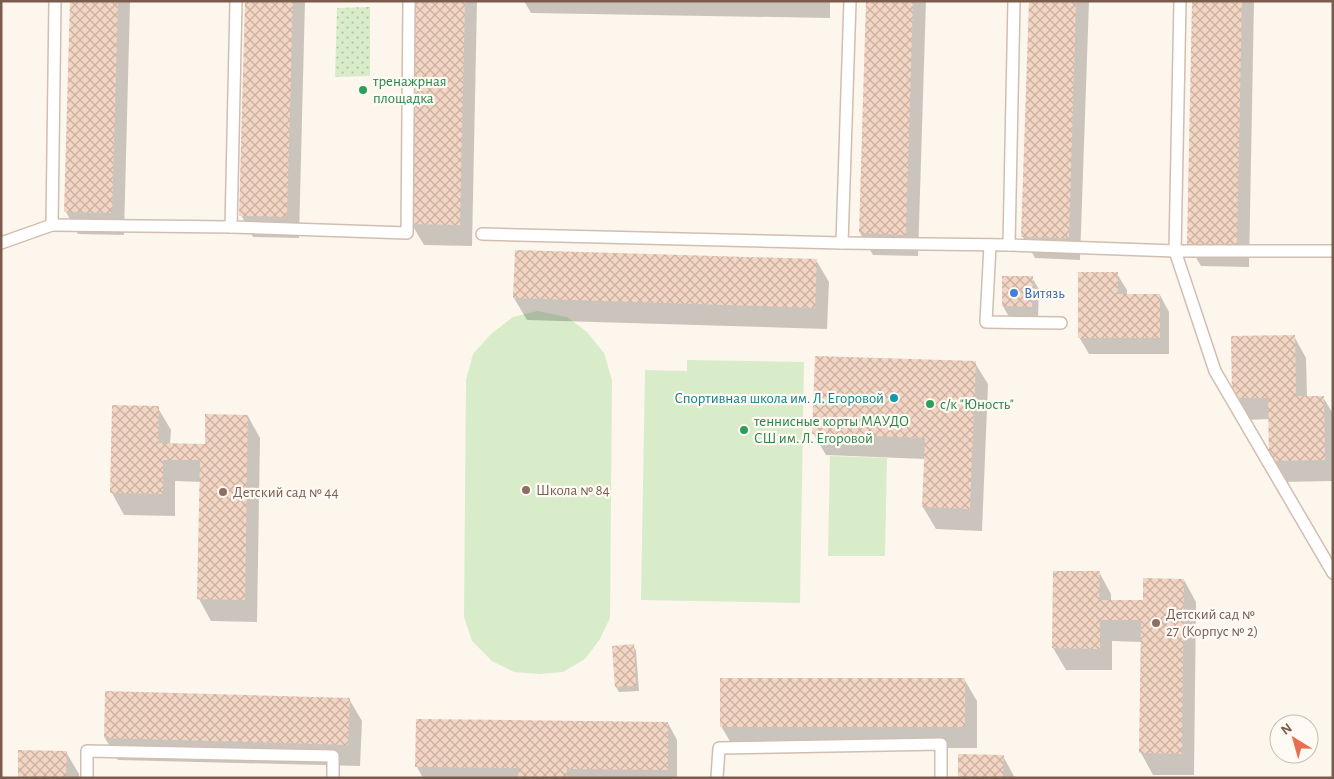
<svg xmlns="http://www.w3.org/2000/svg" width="1334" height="779" font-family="'Alegreya Sans',sans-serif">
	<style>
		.grass { fill: #d8ecc9 }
		.park { fill: url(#park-dots) }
		.shadow { fill: #0003 }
		.building { fill: url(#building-cross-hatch) }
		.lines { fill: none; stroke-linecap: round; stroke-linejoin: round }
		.service-casing { stroke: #d1beb0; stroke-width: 14 }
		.service { stroke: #fff; stroke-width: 11 }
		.leisure-dot { fill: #2e9e5b; stroke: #fffaf3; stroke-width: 2 }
		.shop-dot { fill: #3f7fe0; stroke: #fffaf3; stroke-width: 2 }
		.culture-dot { fill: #0f9aa8; stroke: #fffaf3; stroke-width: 2 }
		.education-dot { fill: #8d6e63; stroke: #fffaf3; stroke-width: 2 }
		.labels { text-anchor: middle; stroke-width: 4.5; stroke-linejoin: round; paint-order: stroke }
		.leisure-label { font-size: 15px; fill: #27864d; stroke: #fffaf3; text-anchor: start }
		.shop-label { font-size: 15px; fill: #366cbe; stroke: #fffaf3; text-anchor: start }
		.culture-label { font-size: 15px; fill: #0d838f; stroke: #fffaf3; text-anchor: end }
		.education-label { font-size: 15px; fill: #785e54; stroke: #fffaf3; text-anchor: start }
	</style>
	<defs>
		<pattern id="park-dots" width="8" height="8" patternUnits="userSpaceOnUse" patternTransform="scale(1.25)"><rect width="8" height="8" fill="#d8ecc9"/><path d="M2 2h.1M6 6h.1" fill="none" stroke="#b4c2a5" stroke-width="1.8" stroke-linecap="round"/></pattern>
		<pattern id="building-cross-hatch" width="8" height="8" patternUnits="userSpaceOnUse" patternTransform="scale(1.25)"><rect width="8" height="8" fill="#f3d5c3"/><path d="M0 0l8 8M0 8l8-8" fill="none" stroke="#cab0a1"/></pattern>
	</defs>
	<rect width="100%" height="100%" fill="#fdf6ec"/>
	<g class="grass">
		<polygon points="537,311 567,317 587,332 604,353 612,380 610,618 600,639 585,659 563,672 540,674 514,672 492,661 472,641 464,617 466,380 473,354 491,334 513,317"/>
		<polygon points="687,360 804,362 800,603 641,600 645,370 687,371"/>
		<polygon points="830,456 887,458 885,556 828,556"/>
	</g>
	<polygon class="park" points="370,7 370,76 335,77 337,8"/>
	<g class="shadow">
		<polygon points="71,1 130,1 124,235 78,234 66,212"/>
		<polygon points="246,1 305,1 299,238 253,237 241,215"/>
		<polygon points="416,1 477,1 472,246 424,245 411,223"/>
		<polygon points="524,1 830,1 830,18 531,13"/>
		<polygon points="867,1 926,1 918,256 873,255 860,233"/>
		<polygon points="1030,1 1089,1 1080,260 1035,258 1023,237"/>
		<polygon points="1193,1 1254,1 1249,267 1201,266 1188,244"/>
		<polygon points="516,251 816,260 829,282 827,329 527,320 514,298"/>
		<polygon points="1117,274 1127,290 1127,295 1160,295 1169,312 1169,354 1089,354 1079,337"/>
		<polygon points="1004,277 1032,278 1039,289 1038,318 1009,317 1003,306"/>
		<polygon points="1294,336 1306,358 1307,397 1323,397 1333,414 1333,481 1282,482 1270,460 1269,419 1246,420 1233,398"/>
		<polygon points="975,363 988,384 982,531 936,529 923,507 925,459 826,455 813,433"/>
		<polygon points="158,408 171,430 170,445 206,445 248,416 260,438 257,622 211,621 199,599 201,482 175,481 175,516 124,515 112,493"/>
		<polygon points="1099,572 1111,594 1111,601 1144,602 1184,580 1196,602 1194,775 1153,775 1141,753 1142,642 1112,641 1112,670 1066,670 1053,648"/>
		<polygon points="633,645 636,651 639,691 619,692 616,687"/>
		<polygon points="964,679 977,701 977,748 734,748 721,726"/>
		<polygon points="349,699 362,721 360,766 118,760 105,738"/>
		<polygon points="417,720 668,723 677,740 677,778 423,778 417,767"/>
		<polygon points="66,752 79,774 79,778 19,778"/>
		<polygon points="1003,756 1015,778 959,778"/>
	</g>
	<g class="building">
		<polygon points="70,1 118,1 112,213 64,212"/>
		<polygon points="245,1 293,1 287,217 239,216"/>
		<polygon points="415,1 465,1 460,225 410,224"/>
		<polygon points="866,1 913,1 906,235 859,233"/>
		<polygon points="1029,1 1076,1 1069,238 1021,237"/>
		<polygon points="1192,1 1242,1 1237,245 1187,244"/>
		<polygon points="515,250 817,259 815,308 513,298"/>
		<polygon points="1078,272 1118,272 1118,294 1160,294 1160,338 1078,338"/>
		<polygon points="1002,276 1033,276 1032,307 1002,306"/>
		<polygon points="1295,335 1296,396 1324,396 1325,460 1269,461 1268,398 1232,398 1231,336"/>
		<polygon points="815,356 976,361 970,509 922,507 925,438 812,434"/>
		<polygon points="112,405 159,406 158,443 205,444 205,414 248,415 245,600 197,599 200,460 163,460 163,494 110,493"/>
		<polygon points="1053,571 1100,571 1099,600 1143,600 1143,578 1184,579 1182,754 1139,753 1141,620 1100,620 1100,649 1052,648"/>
		<polygon points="634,644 636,686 615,687 612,646"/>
		<rect x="720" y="678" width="245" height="49"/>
		<polygon points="105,691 350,698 348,745 104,738"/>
		<polygon points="416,719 668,722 668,770 567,769 567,778 518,778 518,768 415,767"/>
		<polygon points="18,750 67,751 66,778 18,778"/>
		<polygon points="958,754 1004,755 1003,778 958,778"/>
	</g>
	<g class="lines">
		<g class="service-casing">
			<g id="service">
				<polyline points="1014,1 1009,245 1175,251 1333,251"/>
				<polyline points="1180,1 1175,251 1215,371 1333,573"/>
				<polyline points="52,225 231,227 236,1"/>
				<polyline points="231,227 407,233 409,1"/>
				<polyline points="482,234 842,243 1009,245"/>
				<polyline points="1,243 52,225 55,1"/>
				<polyline points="842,243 850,1"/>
				<polyline points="990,245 986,322 1061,323"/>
				<polyline points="87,778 87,751 333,756 333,778"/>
				<polyline points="717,778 719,748 941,744 941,778"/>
			</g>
		</g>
		<use href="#service" class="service"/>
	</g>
	<g class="leisure-dot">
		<circle cx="363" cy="90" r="5"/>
		<circle cx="930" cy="404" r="5"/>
		<circle cx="744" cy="430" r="5"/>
	</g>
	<circle class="shop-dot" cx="1014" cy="293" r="5"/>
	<circle class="culture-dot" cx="894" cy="398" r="5"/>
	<g class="education-dot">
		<circle cx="526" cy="490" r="5"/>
		<circle cx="223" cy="492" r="5"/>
		<circle cx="1156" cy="623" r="5"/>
	</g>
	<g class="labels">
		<g class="leisure-label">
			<text x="373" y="86">тренажрная<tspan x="373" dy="17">площадка</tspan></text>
			<text x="940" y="409">с/к "Юность"</text>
			<text x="754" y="426">теннисные корты МАУДО<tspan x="754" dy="17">СШ им. Л. Егоровой</tspan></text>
		</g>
		<g class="shop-label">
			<text x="1024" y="298">Витязь</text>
		</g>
		<g class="culture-label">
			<text x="884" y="403">Спортивная школа им. Л. Егоровой</text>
		</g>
		<g class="education-label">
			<text x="536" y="495">Школа № 84</text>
			<text x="233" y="497">Детский сад № 44</text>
			<text x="1166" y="619">Детский сад №<tspan x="1166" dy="17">27 (Корпус № 2)</tspan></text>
		</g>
	</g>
	<rect width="1334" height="779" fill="none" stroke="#7a5c4d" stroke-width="5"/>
	<g transform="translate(1294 739) rotate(323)"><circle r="24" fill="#fffaf3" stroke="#cabbb1"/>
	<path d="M0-4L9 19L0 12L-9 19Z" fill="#e76f51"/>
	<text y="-8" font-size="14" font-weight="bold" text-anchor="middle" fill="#7a5c4d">N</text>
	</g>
</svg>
